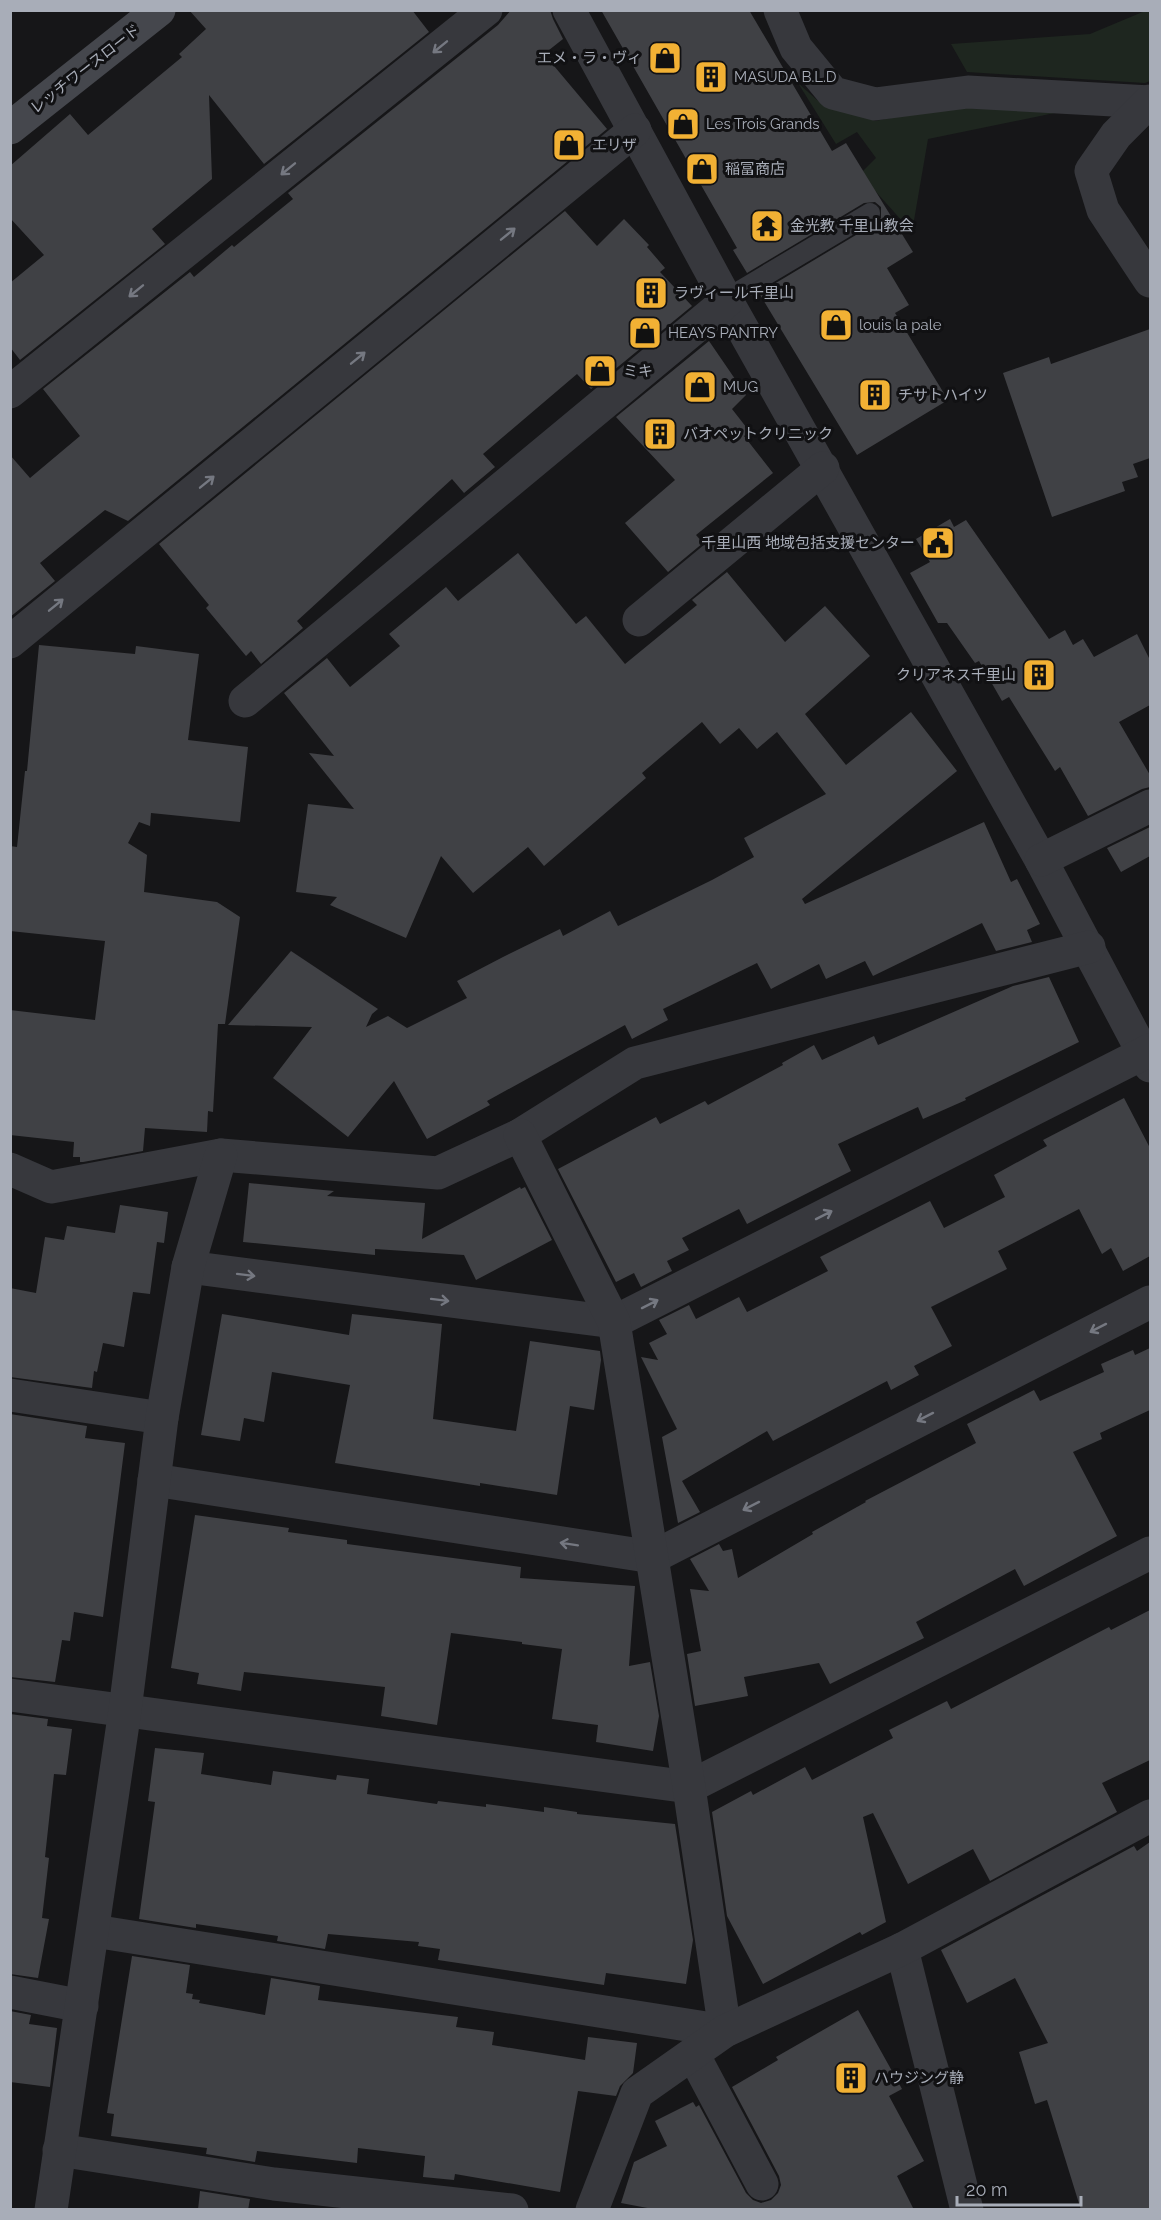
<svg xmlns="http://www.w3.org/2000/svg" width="1161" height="2220" font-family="Raleway,'Noto Sans JP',sans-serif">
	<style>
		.green { fill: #1e261f }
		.building { fill: #404145 }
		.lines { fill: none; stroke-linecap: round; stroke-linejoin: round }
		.lane { stroke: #37383d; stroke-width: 20 }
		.street { stroke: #37383d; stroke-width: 33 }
		.secondary { stroke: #45474d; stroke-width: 33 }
		.oneway { stroke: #757881 }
		.labels { text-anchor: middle; stroke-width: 6; stroke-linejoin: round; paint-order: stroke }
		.poi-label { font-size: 15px; fill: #a8adb8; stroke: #111113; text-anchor: start }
		.street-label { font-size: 15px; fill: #a8adb8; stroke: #111113 }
	</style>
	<rect width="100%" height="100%" fill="#161618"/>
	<g class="green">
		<polygon points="1145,11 1150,11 1150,81 1145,83 967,72 951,44 1090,34"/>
		<polygon points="798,83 817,100 875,121 973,102 1069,110 928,139 912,232 860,174 876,158 857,132 836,144"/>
	</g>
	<g class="building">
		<polygon points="189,10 412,10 429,32 264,164 209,95 212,179 152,229 165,244 20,360 10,347 10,283 44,255 10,218 10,166 70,114 88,135 182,57 179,54 206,29"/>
		<polygon points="511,10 550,10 553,19 563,39 544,54 607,129 128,521 105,510 40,563 55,581 10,617 10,455 30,478 80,436 43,389 190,272 194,277 232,245 234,247 293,199 288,193 498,25"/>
		<polygon points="601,10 749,10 832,151 846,143 913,252 887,268 909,305 895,313 948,400 857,455 759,293 876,223 881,218 881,207 875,202 864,203 747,273 733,250 737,248"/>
		<polygon points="565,211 597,246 624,219 649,245 647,247 665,268 660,272 692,306 591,389 577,374 483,454 495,467 464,493 452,479 297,621 303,628 261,664 251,651 246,656 206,608 209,605 159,544"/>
		<polygon points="1150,329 1150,458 1133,464 1138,477 1122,482 1125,491 1052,517 1003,373 1049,357 1051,364"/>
		<polygon points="709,341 746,395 732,409 750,432 744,436 773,473 696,535 703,543 668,572 625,523 675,480 616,417"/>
		<polygon points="950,519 954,527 966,520 1049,639 1065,630 1073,645 1083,639 1094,657 1137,634 1150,660 1150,705 1119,722 1150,775 1150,787 1142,789 1088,816 1060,767 1055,771 1009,697 1002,701 979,661 975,663 947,623 938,623 910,573 930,562 916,539"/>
		<polygon points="518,553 576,624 586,616 625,664 697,605 692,600 727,572 785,642 825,606 870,656 805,714 846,765 911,712 957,771 802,899 805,904 984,822 1011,882 1017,879 1040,924 1027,930 1032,942 996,951 982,923 873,976 865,961 826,979 819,964 771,989 757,963 663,1009 668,1020 632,1039 625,1025 487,1101 490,1105 427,1139 394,1081 348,1137 273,1078 312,1027 228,1025 291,951 378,1009 372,1014 366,1027 388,1016 407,1028 467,998 457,981 503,957 560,929 563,936 610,911 618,926 712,880 754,857 744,838 826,794 777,732 757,749 739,728 720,744 702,722 642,773 646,778 544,866 528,847 473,893 441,856 406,938 330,905 337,897 296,892 308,804 354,809 309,753 334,756 284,693 327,658 350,687 400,646 389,634 446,587 458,601"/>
		<polygon points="39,645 135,654 136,646 199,654 188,740 248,747 240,822 151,813 150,826 139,822 128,843 147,855 144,892 217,902 240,917 225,1024 218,1024 213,1112 208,1111 207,1132 145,1128 143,1151 83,1162 80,1162 80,1157 73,1157 74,1142 10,1135 10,1010 95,1020 105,941 10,931 10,846 17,847 25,771 27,771"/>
		<polygon points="1150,827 1150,856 1121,872 1107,848"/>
		<polygon points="1049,977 1079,1042 965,1098 966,1100 923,1119 918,1107 838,1144 851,1171 747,1224 739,1209 682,1238 689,1250 667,1261 672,1271 641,1287 634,1273 616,1282 558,1169 656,1117 660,1124 705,1101 708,1105 783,1065 782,1063 814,1045 822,1060 874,1036 878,1045 1013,986"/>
		<polygon points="1124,1098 1150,1148 1150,1256 1123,1271 1111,1248 1102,1254 1079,1209 998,1251 1007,1269 931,1307 952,1346 914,1366 919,1375 891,1390 887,1381 773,1441 767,1431 682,1481 700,1512 678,1523 662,1437 677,1429 641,1357 658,1360 649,1343 667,1334 659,1320 689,1305 696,1319 739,1297 747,1312 828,1271 820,1257 930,1201 944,1228 1005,1197 994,1175 1047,1146 1043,1140"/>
		<polygon points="249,1183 334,1191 327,1196 425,1203 422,1239 520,1187 521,1189 525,1187 552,1240 476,1280 464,1255 375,1249 375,1255 243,1242"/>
		<polygon points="120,1205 168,1212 164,1243 157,1242 150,1294 133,1292 124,1347 103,1343 97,1372 94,1371 92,1388 10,1377 10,1288 36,1293 45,1237 64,1240 67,1226 115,1233"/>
		<polygon points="222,1314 349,1335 352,1314 442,1324 433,1419 516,1431 530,1341 600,1351 601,1360 594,1410 570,1406 557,1495 480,1483 480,1486 335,1463 350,1385 272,1372 264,1422 244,1418 240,1441 201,1435"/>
		<polygon points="1150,1348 1150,1410 1100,1433 1102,1439 1073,1452 1117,1536 1024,1586 1015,1569 916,1622 924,1638 830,1684 819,1663 744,1677 748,1696 695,1706 687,1654 701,1651 690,1589 709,1591 690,1559 719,1544 723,1551 732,1549 738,1578 813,1534 812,1532 866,1502 865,1501 976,1443 967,1424 1034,1390 1040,1401 1104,1372 1101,1364 1133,1350 1135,1355"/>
		<polygon points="10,1414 87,1426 85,1438 125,1443 103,1617 74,1612 70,1641 62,1640 55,1682 10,1677"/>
		<polygon points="195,1515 289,1528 288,1532 347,1540 347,1544 521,1567 520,1578 635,1586 629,1666 650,1662 659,1716 653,1751 596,1742 598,1725 552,1719 562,1649 522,1644 522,1642 451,1633 437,1725 381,1716 385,1687 244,1672 241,1691 197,1684 199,1673 171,1668"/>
		<polygon points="1150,1610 1150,1760 1102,1783 1117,1812 990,1881 973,1849 908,1884 873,1813 863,1817 886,1922 862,1935 860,1932 763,1984 727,1916 712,1812 751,1791 753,1795 805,1767 812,1780 893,1738 889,1730 947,1701 951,1709 1109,1627 1111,1630"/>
		<polygon points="10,1714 48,1719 47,1726 72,1729 66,1775 54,1774 45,1857 49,1858 42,1918 49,1919 38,1978 10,1974"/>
		<polygon points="155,1748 204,1753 201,1774 271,1785 273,1771 336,1780 337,1775 369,1779 367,1794 437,1804 438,1801 486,1807 486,1804 544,1812 544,1807 577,1812 577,1814 675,1824 693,1940 686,1984 606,1973 604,1985 438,1960 440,1949 418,1946 419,1942 328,1934 325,1949 277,1941 278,1936 196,1924 196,1928 139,1919 155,1802 148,1801"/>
		<polygon points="1150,1842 1150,2210 1081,2210 1047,2100 1035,2104 1019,2052 1048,2043 1015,1978 967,2003 941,1950 1134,1846 1137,1851"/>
		<polygon points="132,1956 190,1965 186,1993 193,1994 192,1999 200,2000 199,2003 265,2015 271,1978 320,1986 318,2000 458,2017 456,2027 494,2032 492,2045 585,2060 588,2037 637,2043 633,2073 620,2086 616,2096 578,2091 560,2192 455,2174 454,2180 423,2177 425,2156 358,2148 357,2163 257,2151 255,2162 206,2154 207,2148 111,2136 114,2114 107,2113"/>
		<polygon points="858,2010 902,2089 889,2096 924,2161 897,2176 914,2210 658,2210 621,2203 634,2162 667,2146 655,2121 693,2102 696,2107 699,2105 746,2193 753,2200 761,2203 771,2200 778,2193 781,2185 779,2176 732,2087 778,2060 776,2057"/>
		<polygon points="10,2011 31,2015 29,2024 57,2028 50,2087 10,2082"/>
		<polygon points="200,2191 250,2199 248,2210 198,2210"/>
	</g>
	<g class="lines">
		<polyline class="lane" points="727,301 741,290 870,213"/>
		<g class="street">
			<polyline points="569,10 727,301 1041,860 1150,1066"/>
			<polyline points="780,10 796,48 833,93 875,104 968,92 1150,102"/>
			<polyline points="1150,101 1116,135 1091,171 1103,210 1150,281"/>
			<polyline points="10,392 486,10"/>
			<polyline points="639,620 823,468"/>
			<polyline points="10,642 635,130"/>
			<polyline points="245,701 727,301"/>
			<polyline points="1041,860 1150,806"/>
			<polyline points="10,1169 51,1187 221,1155 438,1173 520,1135 635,1063 1089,947"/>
			<polyline points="188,1267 614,1322 1150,1050"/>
			<polyline points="10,1395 162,1418"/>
			<polyline points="154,1480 653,1557 1150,1302"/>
			<polyline points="10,1695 689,1787 1150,1553"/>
			<polyline points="94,1931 725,2031 689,1787 614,1322 520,1135"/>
			<polyline points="902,1949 967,2210"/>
			<polyline points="10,1992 82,2006"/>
			<polyline points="693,2054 762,2184"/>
			<polyline points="59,2150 274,2184 512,2210"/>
			<polyline points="51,2210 125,1710 162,1418 188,1267 221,1155"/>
			<polyline points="592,2210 637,2093 725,2031 902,1949 1150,1816"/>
		</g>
		<polyline class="secondary" points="10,128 159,10"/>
	</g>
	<defs><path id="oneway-shaft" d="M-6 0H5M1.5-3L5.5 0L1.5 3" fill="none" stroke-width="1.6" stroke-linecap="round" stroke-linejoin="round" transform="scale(1.5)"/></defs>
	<g class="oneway">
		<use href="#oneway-shaft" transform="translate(440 47) rotate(141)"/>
		<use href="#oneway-shaft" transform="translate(288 169) rotate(141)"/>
		<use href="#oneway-shaft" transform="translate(508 234) rotate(-39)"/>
		<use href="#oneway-shaft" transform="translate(136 291) rotate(141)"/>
		<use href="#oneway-shaft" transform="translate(358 358) rotate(-39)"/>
		<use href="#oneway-shaft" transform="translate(207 482) rotate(-39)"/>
		<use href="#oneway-shaft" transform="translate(56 605) rotate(-39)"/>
		<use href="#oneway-shaft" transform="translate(824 1215) rotate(-27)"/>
		<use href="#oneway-shaft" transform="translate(246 1275) rotate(7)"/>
		<use href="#oneway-shaft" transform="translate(440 1300) rotate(7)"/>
		<use href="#oneway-shaft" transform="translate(650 1304) rotate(-27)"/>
		<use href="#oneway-shaft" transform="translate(1098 1328) rotate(153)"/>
		<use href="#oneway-shaft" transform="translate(925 1417) rotate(153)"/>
		<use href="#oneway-shaft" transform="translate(751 1506) rotate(153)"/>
		<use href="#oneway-shaft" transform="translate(569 1544) rotate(-171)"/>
	</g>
	<defs>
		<g id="shop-square" transform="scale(1.725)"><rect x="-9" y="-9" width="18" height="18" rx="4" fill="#f2b134" stroke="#111113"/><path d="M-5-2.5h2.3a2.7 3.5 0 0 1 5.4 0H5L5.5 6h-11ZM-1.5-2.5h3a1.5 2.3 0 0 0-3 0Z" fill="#111"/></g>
		<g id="building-square" transform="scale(1.725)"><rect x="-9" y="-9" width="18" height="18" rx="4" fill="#f2b134" stroke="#111113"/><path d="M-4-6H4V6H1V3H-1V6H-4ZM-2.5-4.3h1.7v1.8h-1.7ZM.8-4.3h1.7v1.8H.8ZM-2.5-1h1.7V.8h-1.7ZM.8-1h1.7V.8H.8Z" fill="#111"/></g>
		<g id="temple-square" transform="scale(1.725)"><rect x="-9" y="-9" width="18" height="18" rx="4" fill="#f2b134" stroke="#111113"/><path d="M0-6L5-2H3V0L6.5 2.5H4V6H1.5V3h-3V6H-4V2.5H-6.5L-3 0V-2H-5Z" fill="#111"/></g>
		<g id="civic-square" transform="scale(1.725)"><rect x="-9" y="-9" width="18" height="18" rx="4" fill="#f2b134" stroke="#111113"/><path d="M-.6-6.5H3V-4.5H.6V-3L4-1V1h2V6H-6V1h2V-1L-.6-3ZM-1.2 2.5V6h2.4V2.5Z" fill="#111"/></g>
	</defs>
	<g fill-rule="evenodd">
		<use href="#shop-square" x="665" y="58"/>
		<use href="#building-square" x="711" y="77"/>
		<use href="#shop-square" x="683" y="124"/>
		<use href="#shop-square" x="569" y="145"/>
		<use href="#shop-square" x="702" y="169"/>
		<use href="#temple-square" x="767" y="226"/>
		<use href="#building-square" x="651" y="293"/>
		<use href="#shop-square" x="836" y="325"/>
		<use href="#shop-square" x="645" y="333"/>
		<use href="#shop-square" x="600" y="371"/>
		<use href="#shop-square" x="700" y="387"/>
		<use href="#building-square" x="875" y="395"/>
		<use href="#building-square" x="660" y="434"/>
		<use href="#civic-square" x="938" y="543"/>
		<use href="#building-square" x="1039" y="675"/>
		<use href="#building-square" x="851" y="2078"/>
	</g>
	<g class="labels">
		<g class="poi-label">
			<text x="642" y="63" text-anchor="end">エメ・ラ・ヴィ</text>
			<text x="734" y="82">MASUDA B.L.D</text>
			<text x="706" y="129">Les Trois Grands</text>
			<text x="592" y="150">エリザ</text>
			<text x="725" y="174">稲冨商店</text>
			<text x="790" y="231">金光教 千里山教会</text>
			<text x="674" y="298">ラヴィール千里山</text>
			<text x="859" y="330">louis la pale</text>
			<text x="668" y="338">HEAYS PANTRY</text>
			<text x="623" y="376">ミキ</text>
			<text x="723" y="392">MUG</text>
			<text x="898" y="400">チサトハイツ</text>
			<text x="683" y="439">バオペットクリニック</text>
			<text x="915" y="548" text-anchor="end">千里山西 地域包括支援センター</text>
			<text x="1016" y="680" text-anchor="end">クリアネス千里山</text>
			<text x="874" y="2083">ハウジング静</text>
		</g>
		<g class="street-label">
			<text transform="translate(85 69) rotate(-38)" y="5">レッチワースロード</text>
		</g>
	</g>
	<rect width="1161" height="2220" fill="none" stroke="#a8adb8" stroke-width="24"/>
	<path d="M957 2196v9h124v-9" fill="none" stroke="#a8adb8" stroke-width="3"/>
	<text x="966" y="2196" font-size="18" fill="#a8adb8" stroke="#111113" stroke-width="4.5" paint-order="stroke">20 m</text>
</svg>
